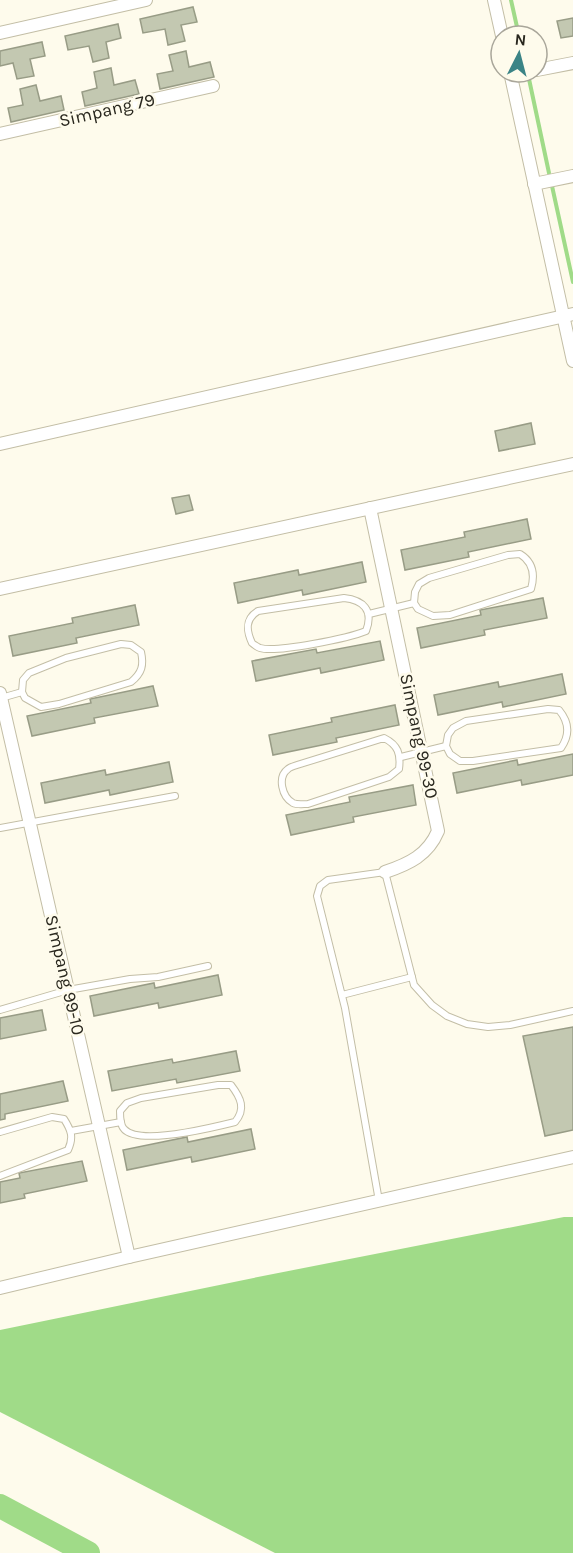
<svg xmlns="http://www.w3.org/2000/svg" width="573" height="1553" font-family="Karla,sans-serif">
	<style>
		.water { fill: #a0db88 }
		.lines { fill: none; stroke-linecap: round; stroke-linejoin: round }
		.stream { stroke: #a0db88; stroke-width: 4 }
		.river { stroke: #a0db88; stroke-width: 24 }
		.building { fill: #c3c8b1; stroke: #989c86; stroke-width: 1.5 }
		.lane-casing { stroke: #c3bea6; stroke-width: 8 }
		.street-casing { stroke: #c3bea6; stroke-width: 14 }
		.lane { stroke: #fff; stroke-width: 6 }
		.street { stroke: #fff; stroke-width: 12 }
		.labels { text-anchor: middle; stroke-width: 5; stroke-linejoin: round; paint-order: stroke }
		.street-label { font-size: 18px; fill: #29271e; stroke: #fefbec }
	</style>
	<rect width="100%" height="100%" fill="#fefbec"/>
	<polygon class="water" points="564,1217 573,1217 573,1553 275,1553 0,1412 0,1330 268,1275"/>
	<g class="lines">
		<g class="stream">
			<polyline points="511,0 519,36"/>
			<polyline points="529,79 549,173"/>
			<polyline points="552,186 573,282"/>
		</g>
		<polyline class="river" points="0,1506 88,1553"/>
	</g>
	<g class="building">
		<polygon points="193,7 197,22 181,25 185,41 168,45 165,29 143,33 140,19"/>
		<polygon points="573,18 573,36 561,38 557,21"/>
		<polygon points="118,24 121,38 106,42 109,58 93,62 89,46 68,50 65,36"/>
		<polygon points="42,42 45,56 30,59 34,76 17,79 13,63 0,66 0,51"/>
		<polygon points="186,51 189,67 210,62 214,77 160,89 157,74 173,71 169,55"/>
		<polygon points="111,68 114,85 135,80 139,94 85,106 82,92 97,88 94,72"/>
		<polygon points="36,85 40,101 61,96 64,110 11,122 8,108 23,105 20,89"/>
		<polygon points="531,423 535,444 499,451 495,431"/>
		<polygon points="189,495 193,510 176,514 172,498"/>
		<polygon points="527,519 531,539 468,552 469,557 405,570 401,550 465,537 464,532"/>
		<polygon points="362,562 366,582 303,595 302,590 238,603 234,583 298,570 299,575"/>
		<polygon points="543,598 547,618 484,630 485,635 421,648 417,628 481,615 480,610"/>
		<polygon points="135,605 139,625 76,638 77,643 13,656 9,636 73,623 72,618"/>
		<polygon points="380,641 384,660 321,673 320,668 256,681 252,661 316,649 317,653"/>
		<polygon points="562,674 566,694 503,707 502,702 438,715 434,695 498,682 499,687"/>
		<polygon points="153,686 158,706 94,718 95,723 32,736 27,716 91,703 90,699"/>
		<polygon points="395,705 399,725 336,738 337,742 273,755 269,735 332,722 331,718"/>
		<polygon points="573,754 573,775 522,785 521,780 457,793 453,773 517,760 518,765"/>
		<polygon points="169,762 173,782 110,795 109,790 45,803 41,783 105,770 106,775"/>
		<polygon points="413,785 416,805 353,817 354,822 291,835 286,815 350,802 349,797"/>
		<polygon points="218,975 222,995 159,1008 158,1003 94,1016 90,996 154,983 155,988"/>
		<polygon points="42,1010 46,1030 0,1039 0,1018"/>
		<polygon points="573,1027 573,1130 545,1136 523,1036"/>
		<polygon points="236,1051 240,1071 177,1083 176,1079 112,1091 108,1071 172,1059 173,1063"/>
		<polygon points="63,1081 68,1101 5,1114 5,1119 0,1120 0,1094"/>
		<polygon points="251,1129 255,1149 192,1162 191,1157 127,1170 123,1150 187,1137 188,1142"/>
		<polygon points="82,1161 87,1181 24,1194 25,1198 0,1203 0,1182 20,1178 19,1173"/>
	</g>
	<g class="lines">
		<g class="lane-casing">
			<g id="lane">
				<path d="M520,554C533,562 535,575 531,589L450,615L433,616L418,609L414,603L415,592L419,584L429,578L508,555Z"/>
				<path d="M344,598C363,600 374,610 366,631C349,638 277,653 260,648C259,648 253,644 252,643C246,630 245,619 258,611Z"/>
				<polyline points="369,614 414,603"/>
				<path d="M121,644L131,645L141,652C144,665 142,673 131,682L59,704L41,707L25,698L22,692L23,680L29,673L66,658Z"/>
				<polyline points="1,698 22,692"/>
				<path d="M548,709L559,710C569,722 570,735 561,748L473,761H460L450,754L446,746L448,735L453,728L466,721Z"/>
				<path d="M384,738C398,745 401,754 399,769L389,777L308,804C303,804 297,805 293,803C282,797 277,777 288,769C290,767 294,766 297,765Z"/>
				<polyline points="401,757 446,746"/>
				<polyline points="0,828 175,796"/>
				<polyline points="342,995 412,977"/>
				<polyline points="0,1010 68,990 130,979 158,977 208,966"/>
				<path d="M218,1085H231C241,1098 246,1109 235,1122C215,1127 139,1146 124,1129C120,1125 120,1117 120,1111L127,1103L141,1098Z"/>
				<polyline points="71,1131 121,1122"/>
				<path d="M0,1132L52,1117L64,1119C71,1130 74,1137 68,1150L0,1176"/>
				<polyline points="379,1201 345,1008 317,896 320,886 328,880 385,872 414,985 432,1005 447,1016 467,1024 488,1027 510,1025 573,1011"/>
			</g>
		</g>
		<g class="street-casing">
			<g id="street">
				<polyline points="494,0 502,36"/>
				<polyline points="0,33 146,0"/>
				<polyline points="537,70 573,63"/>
				<polyline points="510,72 573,361"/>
				<polyline points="511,76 530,72"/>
				<polyline points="0,134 213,86"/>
				<polyline points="534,184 573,176"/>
				<polyline points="0,444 573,314"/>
				<path d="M370,508L438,831C428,855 409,864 385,872"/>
				<polyline points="0,589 573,464"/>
				<polyline points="0,693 129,1257"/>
				<polyline points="0,1288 129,1257 573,1157"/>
			</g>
		</g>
		<use href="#lane" class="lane"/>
		<use href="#street" class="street"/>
	</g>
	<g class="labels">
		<g class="street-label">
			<text transform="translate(107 110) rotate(-13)" y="6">Simpang 79</text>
			<text transform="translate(419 736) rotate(78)" y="6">Simpang 99-30</text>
			<text transform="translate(65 975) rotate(77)" y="6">Simpang 99-10</text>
		</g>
	</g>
	<g transform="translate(519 54) rotate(6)"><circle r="28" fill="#fefbec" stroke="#a9a69a" stroke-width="1.5"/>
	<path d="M0-4.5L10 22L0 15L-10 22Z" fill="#3b8486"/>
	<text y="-9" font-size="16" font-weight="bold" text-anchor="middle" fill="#29271e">N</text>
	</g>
</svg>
